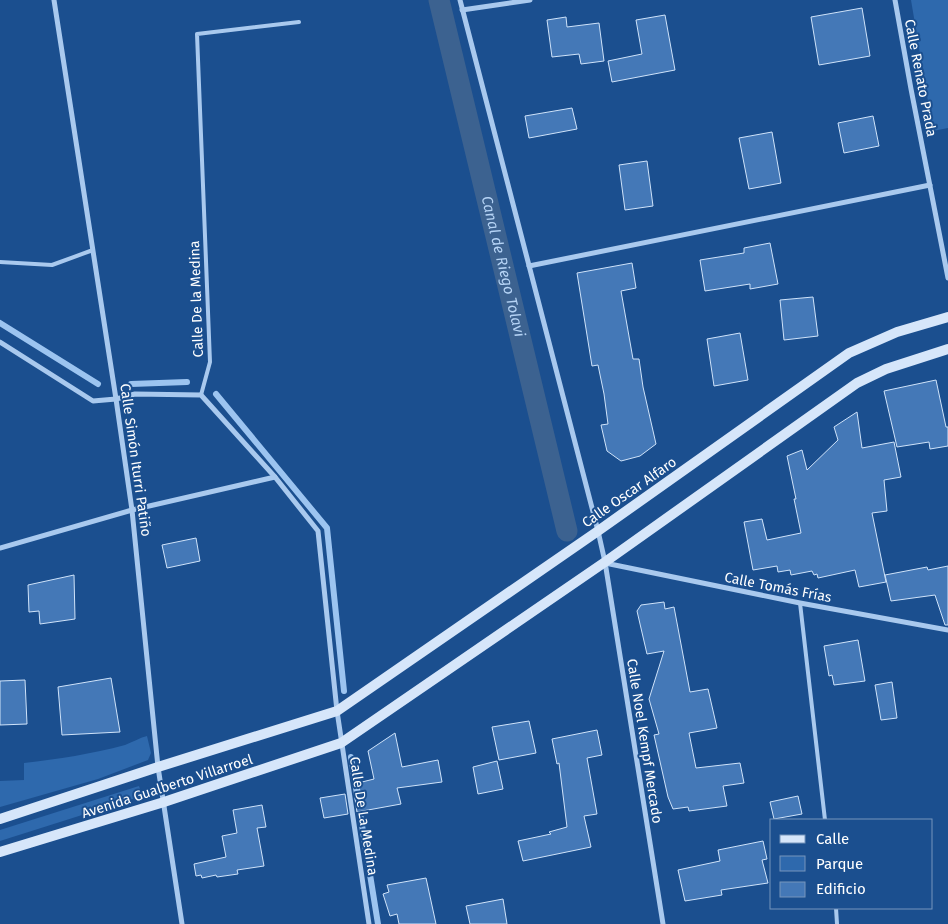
<svg xmlns="http://www.w3.org/2000/svg" width="948" height="924" font-family="'Fira Sans',sans-serif">
	<style>
		.green { fill: #2e69ad }
		.lines { fill: none; stroke-linecap: round; stroke-linejoin: round }
		.stream { stroke: #9cc4f0; stroke-width: 6 }
		.canal { stroke: #3c6290; stroke-width: 21 }
		.building { fill: #4478b7; stroke: #cfe3fa }
		.lane { stroke: #a9c9ee; stroke-width: 4 }
		.street { stroke: #a9c9ee; stroke-width: 5 }
		.secondary { stroke: #d6e6fa; stroke-width: 10 }
		.labels { text-anchor: middle; stroke-width: 4; stroke-linejoin: round; paint-order: stroke }
		.street-label { font-size: 14px; fill: #fff; stroke: #1b4f8f }
		.water-label { font-size: 15px; font-style: italic; fill: #b5d3f5; stroke: #1b4f8f }
	</style>
	<rect width="100%" height="100%" fill="#1b4f8f"/>
	<g class="green">
		<polygon points="911,0 948,0 948,128 933,131"/>
		<path d="M147,736L151,753L148,760L98,779L0,807V781L24,780V763C58,759 92,754 125,745C133,742 139,738 147,736Z"/>
		<polygon points="139,786 142,796 0,841 0,830"/>
	</g>
	<g class="lines">
		<g class="stream">
			<polyline points="0,323 98,384"/>
			<polyline points="131,384 187,382"/>
			<polyline points="216,394 327,528 344,691"/>
			<polyline points="351,757 378,924"/>
		</g>
		<path class="canal" id="s1" d="M439,0L567,531"/>
	</g>
	<g class="building">
		<polygon points="862,8 870,56 819,65 811,17"/>
		<polygon points="665,15 675,70 612,82 608,61 642,54 636,20"/>
		<polygon points="566,17 567,27 599,23 604,61 581,64 579,54 552,57 547,20"/>
		<polygon points="572,108 577,129 529,138 525,116"/>
		<polygon points="873,116 879,146 844,153 838,123"/>
		<polygon points="772,132 781,183 749,189 739,138"/>
		<polygon points="647,161 653,206 625,210 619,165"/>
		<polygon points="770,243 778,284 750,289 750,284 705,291 700,260 744,253 744,248"/>
		<polygon points="632,263 636,288 621,291 633,359 639,359 643,387 656,444 640,456 621,461 607,451 601,425 608,424 604,394 598,365 592,366 577,273"/>
		<polygon points="813,297 818,336 784,340 780,300"/>
		<polygon points="740,333 748,380 714,386 707,339"/>
		<polygon points="936,380 946,427 948,427 948,446 930,449 929,442 897,447 884,391"/>
		<polygon points="857,412 862,448 894,442 901,477 884,480 887,511 872,513 886,582 859,587 855,570 818,578 817,574 814,575 812,571 791,575 790,570 778,572 777,566 753,570 744,522 762,519 767,540 801,533 794,499 796,499 787,456 802,450 807,470 838,440 834,427"/>
		<polygon points="196,538 200,561 167,568 162,545"/>
		<polygon points="948,566 948,625 945,625 935,595 891,601 885,575 927,567 928,570"/>
		<polygon points="74,575 75,619 40,624 39,611 29,612 28,585"/>
		<polygon points="664,602 665,609 674,607 690,692 708,689 717,728 689,733 696,768 740,763 744,783 723,786 727,806 689,811 688,807 673,809 668,797 654,735 659,734 649,699 664,651 647,654 637,611 641,605"/>
		<polygon points="858,640 865,681 834,685 832,675 829,676 824,646"/>
		<polygon points="111,678 120,732 62,735 58,687"/>
		<polygon points="25,680 27,724 0,725 0,681"/>
		<polygon points="892,682 897,718 881,720 875,685"/>
		<polygon points="529,721 536,753 499,760 492,727"/>
		<polygon points="597,730 602,755 587,758 597,814 584,816 591,847 523,861 518,841 551,834 549,832 567,827 559,763 557,764 552,739"/>
		<polygon points="395,733 402,767 438,760 442,782 397,788 401,804 357,812 354,792 360,791 358,783 374,779 368,751"/>
		<polygon points="497,761 503,789 478,794 473,767"/>
		<polygon points="345,794 348,814 324,818 320,798"/>
		<polygon points="798,796 802,814 774,819 770,802"/>
		<polygon points="262,805 266,827 257,828 264,866 237,870 238,874 217,877 216,875 202,878 201,875 196,876 194,864 226,857 222,836 237,833 233,810"/>
		<polygon points="763,841 767,859 762,860 768,883 721,890 722,895 685,901 678,870 720,861 718,850"/>
		<polygon points="426,878 436,924 399,924 397,914 390,916 383,894 389,892 387,885"/>
		<polygon points="503,899 507,924 470,924 466,906"/>
	</g>
	<g class="lines">
		<g class="lane">
			<polyline points="0,262 52,265 93,250"/>
			<polyline points="201,395 210,362 197,34 299,22"/>
			<polyline points="800,603 825,820"/>
			<polyline points="836,908 837,924"/>
		</g>
		<g class="street">
			<polyline points="54,0 116,399 132,510 158,767 182,924"/>
			<polyline points="460,0 598,531 605,562 663,924"/>
			<polyline points="895,0 911,89 948,278"/>
			<polyline points="462,10 530,0"/>
			<polyline points="529,266 930,185"/>
			<polyline points="0,342 93,401 116,399 135,394 201,395 275,477 318,531 337,711 369,924"/>
			<polyline points="0,548 132,510 275,477"/>
			<polyline points="605,563 800,603 948,630"/>
		</g>
		<g class="secondary">
			<polyline points="0,819 158,767 337,711 598,531 849,353 897,332 948,317"/>
			<polyline points="0,852 164,802 341,743 605,562 857,383 886,369 948,349"/>
		</g>
	</g>
	<g class="labels">
		<g class="street-label">
			<text transform="translate(921 78) rotate(79)" y="5">Calle Renato Prada</text>
			<text transform="translate(196 299) rotate(-92)" y="5">Calle De la Medina</text>
			<text transform="translate(136 460) rotate(82)" y="5">Calle Simón Iturri Patiño</text>
			<text transform="translate(629 492) rotate(-35)" y="5">Calle Oscar Alfaro</text>
			<text transform="translate(778 587) rotate(11)" y="5">Calle Tomás Frías</text>
			<text transform="translate(645 741) rotate(81)" y="5">Calle Noel Kempf Mercado</text>
			<text transform="translate(167 786) rotate(-18)" y="5">Avenida Gualberto Villarroel</text>
			<text transform="translate(364 816) rotate(81)" y="5">Calle De La Medina</text>
		</g>
		<g class="water-label">
			<text dy="5" stroke="none"><textPath href="#s1" startOffset="274">Canal de Riego Tolavi</textPath></text>
		</g>
	</g>
	<rect x="770" y="819" width="162" height="90" fill="#1b4f8f" stroke="#7695bc"/>
	<rect x="780" y="835" width="25" height="8" fill="#d6e6fa" stroke="#7695bc"/>
	<text x="816" y="844" font-size="15" fill="#ffffff">Calle</text>
	<rect x="780" y="856" width="25" height="15" fill="#2e69ad" stroke="#7695bc"/>
	<text x="816" y="869" font-size="15" fill="#ffffff">Parque</text>
	<rect x="780" y="882" width="25" height="15" fill="#4478b7" stroke="#7695bc"/>
	<text x="816" y="894" font-size="15" fill="#ffffff">Edificio</text>
</svg>
